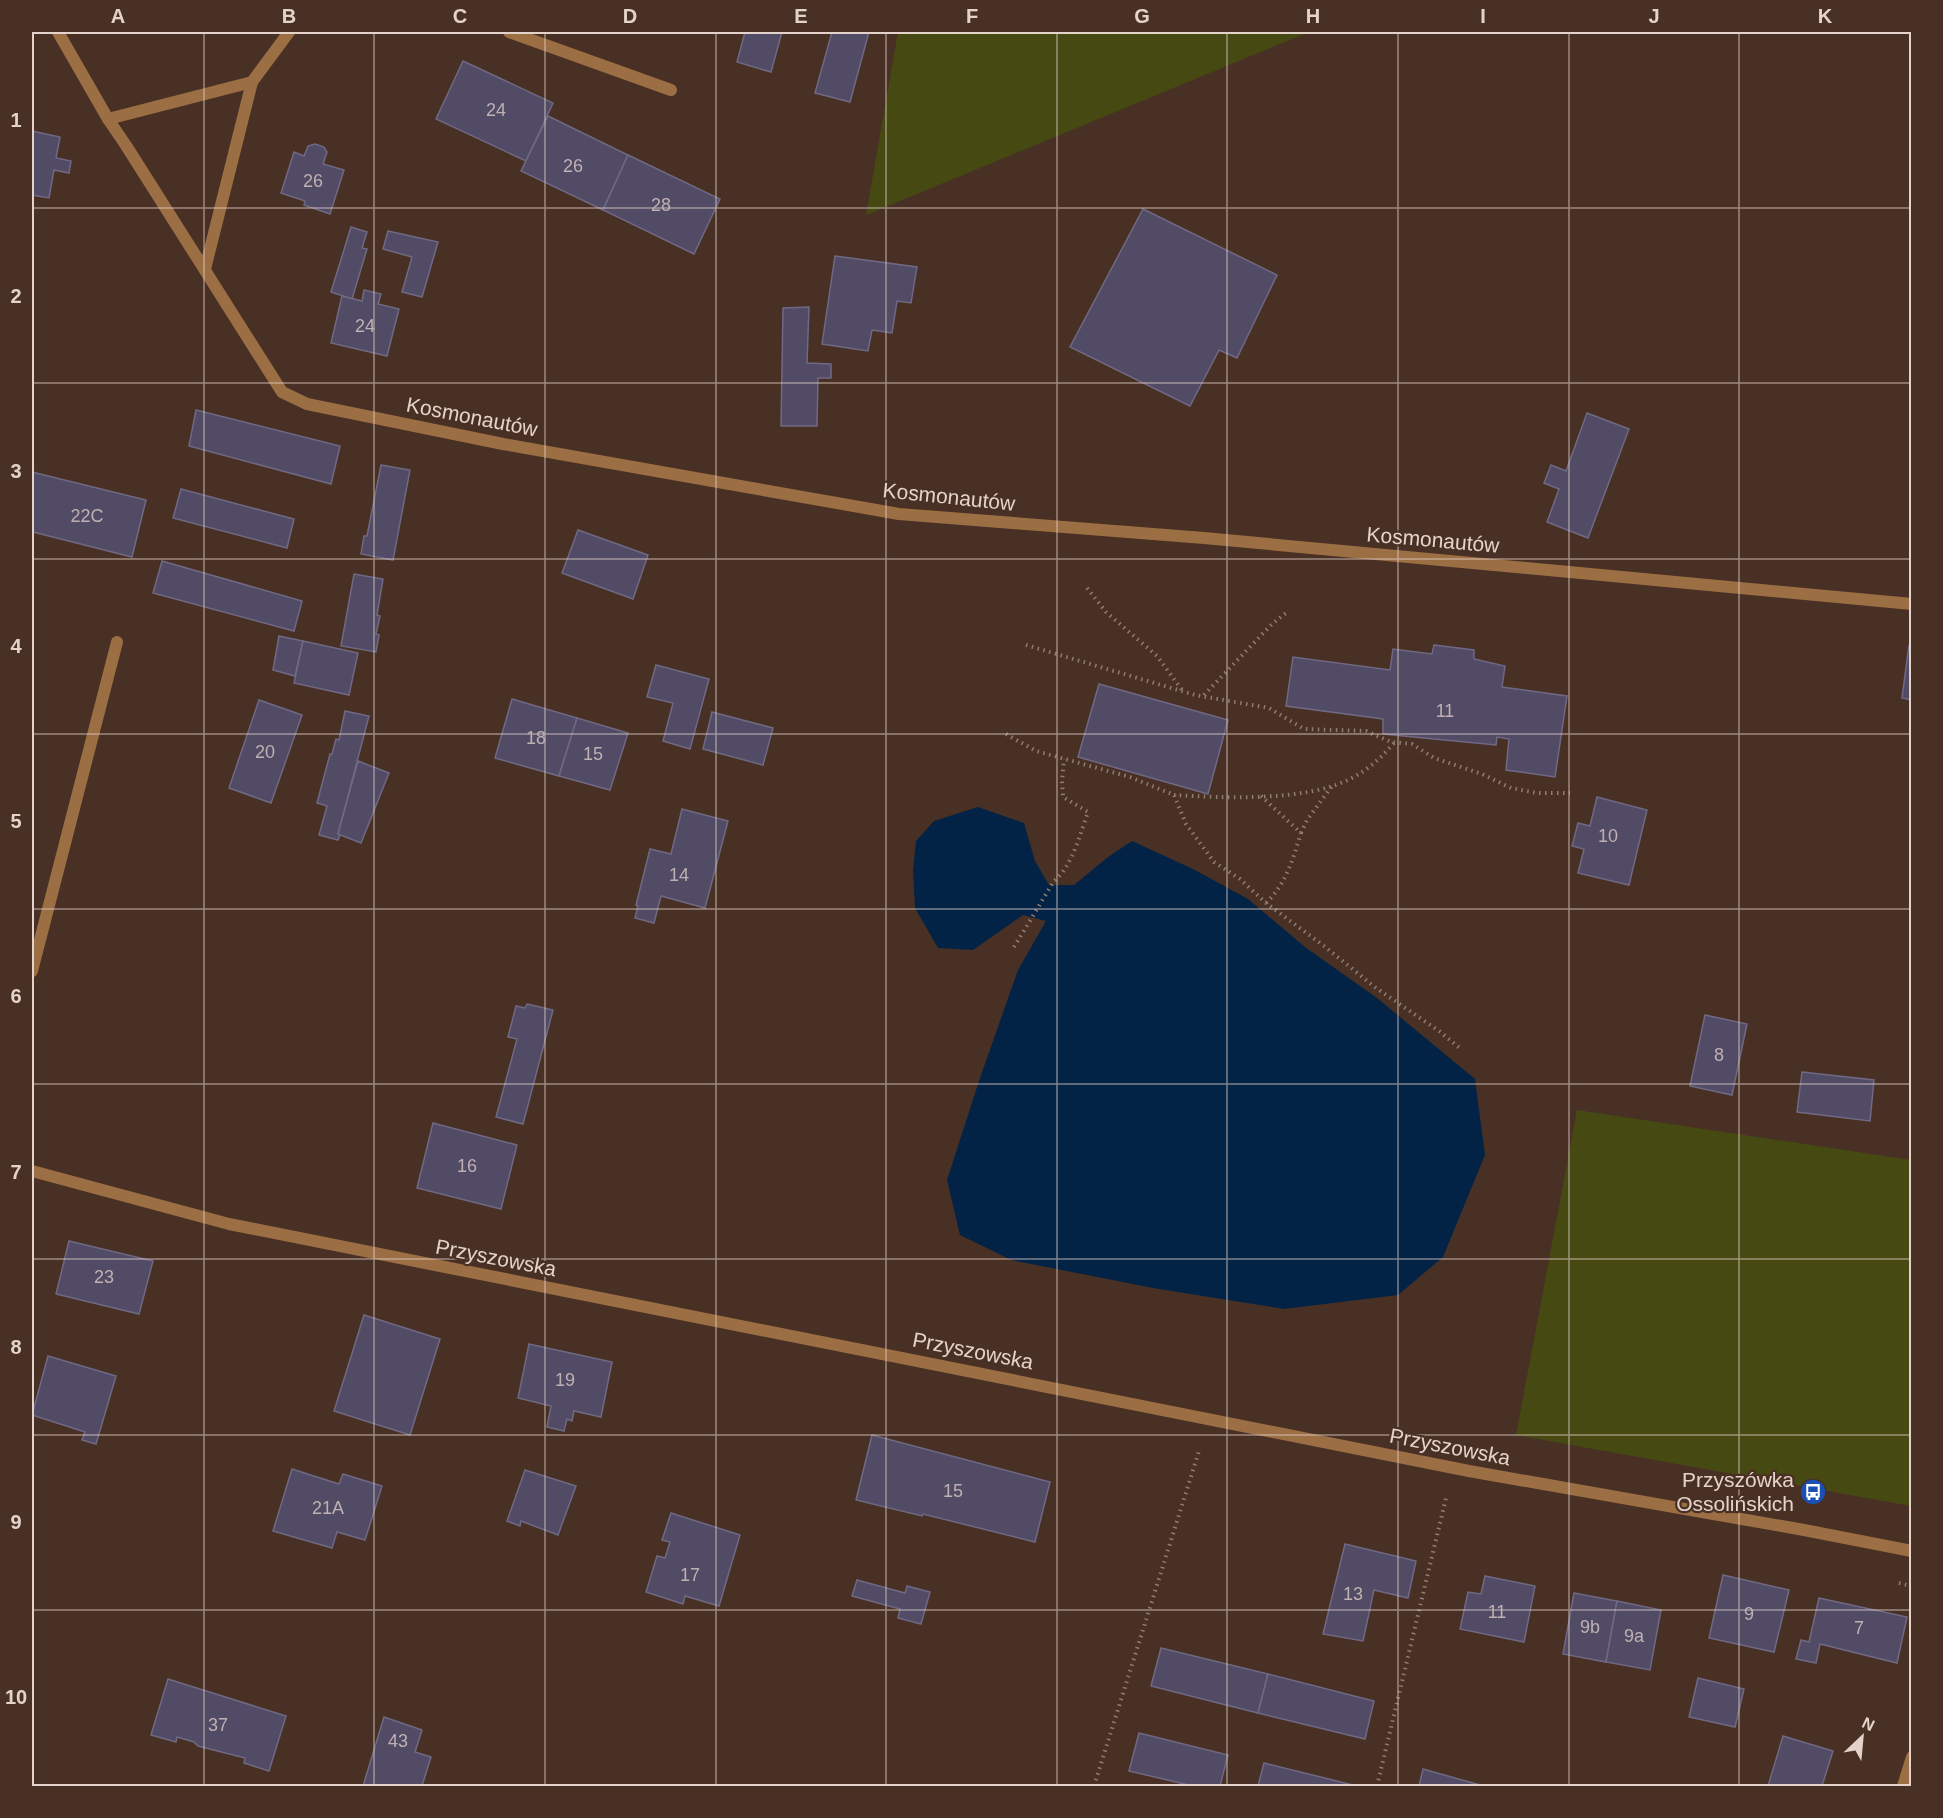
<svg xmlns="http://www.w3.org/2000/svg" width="1943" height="1818" font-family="Arial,sans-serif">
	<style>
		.green { fill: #464a12 }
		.water { fill: #032346 }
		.building { fill: #514b65; stroke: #6f6984; stroke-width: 1.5 }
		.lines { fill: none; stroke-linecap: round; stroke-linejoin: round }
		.path { stroke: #917c72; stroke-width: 4; stroke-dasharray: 1.5 4.5; stroke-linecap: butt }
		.service { stroke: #9c6e43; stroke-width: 12 }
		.minor { stroke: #9c6e43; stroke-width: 12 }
		.tertiary { stroke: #9c6e43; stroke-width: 12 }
		.grid { fill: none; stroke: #e4d3cb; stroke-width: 1.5; stroke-opacity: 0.55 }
		.labels { text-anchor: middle; stroke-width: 4.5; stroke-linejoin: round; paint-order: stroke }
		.number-label { font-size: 18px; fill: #bfb1b2 }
		.street-label { font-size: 21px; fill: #e4d3cb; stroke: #493024 }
		.poi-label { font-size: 21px; fill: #e4d3cb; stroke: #493024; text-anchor: end }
		.neatline { fill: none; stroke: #e4d3cb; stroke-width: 2 }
		.grid-label { font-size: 20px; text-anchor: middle; font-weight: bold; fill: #e4d3cb }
	</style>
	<rect width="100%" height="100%" fill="#493024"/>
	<g class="green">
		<polygon points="898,32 1309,32 866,215"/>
		<polygon points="1577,1110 1911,1160 1911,1506 1516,1435"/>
	</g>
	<polygon class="water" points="978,807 1024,823 1035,861 1049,885 1074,885 1108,857 1132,841 1193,869 1248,899 1305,947 1377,998 1475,1079 1485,1155 1443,1257 1398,1295 1284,1309 1153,1288 1011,1260 960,1235 947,1180 980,1078 1018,970 1046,921 1023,915 973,950 938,948 915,908 913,870 916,841 934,821"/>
	<g class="building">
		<polygon points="745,32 782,32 771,72 737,62"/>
		<polygon points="832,32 869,32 850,102 815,93"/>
		<polygon points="463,61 553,103 526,161 436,119"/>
		<polygon points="548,116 628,155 603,210 521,171"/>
		<polygon points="32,131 60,137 56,158 71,161 69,173 54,170 49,198 32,195"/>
		<polygon points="315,144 324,147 327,152 323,164 344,170 330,214 304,205 305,201 281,193 294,152 304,156 308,146"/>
		<polygon points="628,155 720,199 694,254 603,210"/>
		<polygon points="1143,209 1277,275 1237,358 1219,350 1190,406 1070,347"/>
		<polygon points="351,227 367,232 362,248 367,249 352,299 331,292"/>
		<polygon points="388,231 438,242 422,297 402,292 412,257 383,249"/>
		<polygon points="835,256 917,267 911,303 897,301 892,333 872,330 868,351 822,344"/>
		<polygon points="364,290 381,294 378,304 399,309 387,356 331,343 342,296 362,301"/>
		<polygon points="809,307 807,363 831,364 831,378 818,378 817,426 781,426 783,308"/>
		<polygon points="196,410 340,446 331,484 189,446"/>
		<polygon points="1587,413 1629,429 1588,538 1547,522 1559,489 1544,483 1551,465 1566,471"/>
		<polygon points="381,465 410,470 393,560 361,554 364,536 367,536"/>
		<polygon points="32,472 146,500 132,557 33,532 32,538"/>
		<polygon points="181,489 294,519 287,548 173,518"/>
		<polygon points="578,530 648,555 633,599 562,573"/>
		<polygon points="162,561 302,601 294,631 153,593"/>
		<polygon points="354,574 383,579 377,615 380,616 376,634 379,635 376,652 341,646"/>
		<polygon points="279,636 303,641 295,676 273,670"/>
		<polygon points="303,641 358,653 349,695 294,683"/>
		<polygon points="1434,645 1474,650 1474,659 1505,666 1502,687 1567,696 1555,777 1506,770 1509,739 1497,737 1496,745 1383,734 1383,719 1286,706 1293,657 1390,670 1393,649 1432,654"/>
		<polygon points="1909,645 1912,645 1912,700 1902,698"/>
		<polygon points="656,665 709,679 690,749 663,741 673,703 647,697"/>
		<polygon points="1099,684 1228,720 1208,794 1078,757"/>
		<polygon points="512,699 577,718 559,776 495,758"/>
		<polygon points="259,700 302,715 271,803 229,788"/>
		<polygon points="345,711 369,716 338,834 340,835 338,840 319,835 327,806 317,803 330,754 332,754 336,739 339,740"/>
		<polygon points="712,712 773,728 763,765 703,749"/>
		<polygon points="577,718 628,733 610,790 559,776"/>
		<polygon points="358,761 389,773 361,843 338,834"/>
		<polygon points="1597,797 1647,810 1629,885 1578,873 1584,849 1572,846 1578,823 1590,826"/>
		<polygon points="682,809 728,821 705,908 661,896 654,923 635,918 638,906 636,905 650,849 671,854"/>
		<polygon points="527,1004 553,1010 523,1124 496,1117 517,1039 508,1037 516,1006 525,1008"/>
		<polygon points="1705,1015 1747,1024 1732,1095 1690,1086"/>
		<polygon points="1802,1072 1874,1080 1870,1121 1797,1112"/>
		<polygon points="433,1123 517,1145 501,1209 417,1188"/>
		<polygon points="69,1241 153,1261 139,1314 56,1294"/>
		<polygon points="364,1315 440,1339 410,1435 334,1411"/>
		<polygon points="529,1344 612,1362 601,1417 574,1411 572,1421 567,1419 564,1431 547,1427 551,1406 518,1398"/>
		<polygon points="48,1356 116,1376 96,1444 82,1440 85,1432 32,1415"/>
		<polygon points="872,1435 1050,1482 1035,1542 923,1514 922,1516 856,1500"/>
		<polygon points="292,1469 339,1484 343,1474 382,1486 365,1540 337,1532 332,1548 273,1531"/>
		<polygon points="525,1470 576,1486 558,1535 521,1521 520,1526 507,1521"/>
		<polygon points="671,1513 740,1535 719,1606 685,1596 683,1604 646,1592 657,1556 665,1558 670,1542 662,1540"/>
		<polygon points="1345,1544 1416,1561 1408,1598 1374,1590 1363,1641 1323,1634"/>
		<polygon points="1723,1575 1789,1590 1774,1652 1709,1638"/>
		<polygon points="1485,1576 1535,1586 1524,1642 1460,1629 1468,1592 1481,1594"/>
		<polygon points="857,1580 905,1593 907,1586 930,1592 921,1624 898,1618 900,1609 852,1596"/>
		<polygon points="1574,1593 1617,1601 1606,1662 1563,1654"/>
		<polygon points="1819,1598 1907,1617 1897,1663 1820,1644 1816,1663 1796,1659 1801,1640 1809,1642"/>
		<polygon points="1617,1601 1661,1610 1650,1670 1606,1662"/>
		<polygon points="1161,1648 1268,1674 1258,1713 1151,1686"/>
		<polygon points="1268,1674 1374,1701 1365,1739 1258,1713"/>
		<polygon points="1698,1678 1744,1689 1735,1727 1689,1717"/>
		<polygon points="168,1679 286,1716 269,1771 244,1763 245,1758 198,1746 194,1742 177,1737 176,1742 151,1735"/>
		<polygon points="384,1717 422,1730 415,1752 431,1757 422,1786 363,1786"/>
		<polygon points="1139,1733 1228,1755 1220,1786 1193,1786 1129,1771"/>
		<polygon points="1783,1736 1833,1751 1822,1786 1768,1786"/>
		<polygon points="1264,1763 1353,1785 1353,1786 1258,1786"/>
		<polygon points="1423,1769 1480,1785 1479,1786 1419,1786"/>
	</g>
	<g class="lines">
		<g class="path">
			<polyline points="1087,588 1106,612 1157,656 1182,690"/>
			<polyline points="1026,645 1195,695 1269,708 1304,729 1366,731 1391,742 1412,744 1434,758 1482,774 1511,788 1537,793 1570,793"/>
			<polyline points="1204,695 1272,624 1286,613"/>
			<polyline points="1006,734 1036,751 1130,777 1174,795 1186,824 1214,862 1240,879 1266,903 1324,946 1376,988 1439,1031 1462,1050"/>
			<path d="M1174,795C1224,798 1307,802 1352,778C1369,769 1382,757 1394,743"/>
			<path d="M1261,796L1301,833C1293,859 1286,884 1266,903"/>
			<polyline points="1301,833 1307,820 1332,786"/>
			<path d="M1014,947L1054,881C1073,865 1080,834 1088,812L1063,797L1062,781L1064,759"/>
			<polyline points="1899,1583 1912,1586"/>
			<polyline points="1094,1786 1199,1451"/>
			<polyline points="1377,1786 1446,1498"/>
		</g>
		<g class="service">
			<polyline points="58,32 108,119 127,147"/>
			<polyline points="108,119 252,82"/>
			<polyline points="205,269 252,82 289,32"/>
			<polyline points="32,971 117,642"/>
		</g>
		<g class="minor">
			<polyline points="509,32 671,90"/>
			<polyline points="127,147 282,392 307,404 503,444 899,514 1204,538 1912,604"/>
			<polyline points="1903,1786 1912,1757"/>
		</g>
		<polyline class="tertiary" points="32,1171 229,1224 1469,1471 1804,1530 1912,1551"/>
	</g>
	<path class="grid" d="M204,32V1786M374,32V1786M545,32V1786M716,32V1786M886,32V1786M1057,32V1786M1227,32V1786M1398,32V1786M1569,32V1786M1739,32V1786M32,208H1912M32,383H1912M32,559H1912M32,734H1912M32,909H1912M32,1084H1912M32,1259H1912M32,1435H1912M32,1610H1912"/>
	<defs>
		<g id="bus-disc" transform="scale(1.35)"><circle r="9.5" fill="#1a4fb4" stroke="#493024"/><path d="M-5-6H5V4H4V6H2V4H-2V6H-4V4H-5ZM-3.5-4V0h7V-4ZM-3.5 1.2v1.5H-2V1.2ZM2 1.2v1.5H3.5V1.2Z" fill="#fff"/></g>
	</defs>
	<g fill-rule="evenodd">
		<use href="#bus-disc" x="1813" y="1492"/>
	</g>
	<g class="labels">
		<g class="number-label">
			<text x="496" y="116">24</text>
			<text x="573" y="172">26</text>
			<text x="313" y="187">26</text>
			<text x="661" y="211">28</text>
			<text x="365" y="332">24</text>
			<text x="87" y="522">22C</text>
			<text x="1445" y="717">11</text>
			<text x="536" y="744">18</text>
			<text x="265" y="758">20</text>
			<text x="593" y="760">15</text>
			<text x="1608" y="842">10</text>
			<text x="679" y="881">14</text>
			<text x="1719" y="1061">8</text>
			<text x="467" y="1172">16</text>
			<text x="104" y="1283">23</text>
			<text x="565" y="1386">19</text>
			<text x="953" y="1497">15</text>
			<text x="328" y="1514">21A</text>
			<text x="690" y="1581">17</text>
			<text x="1353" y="1600">13</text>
			<text x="1497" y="1618">11</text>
			<text x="1749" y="1620">9</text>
			<text x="1590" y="1633">9b</text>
			<text x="1859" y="1634">7</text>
			<text x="1634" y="1642">9a</text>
			<text x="218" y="1731">37</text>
			<text x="398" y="1747">43</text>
		</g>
		<g class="street-label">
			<text transform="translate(472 417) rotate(11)" y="7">Kosmonautów</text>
			<text transform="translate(949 497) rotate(6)" y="7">Kosmonautów</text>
			<text transform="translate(1433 540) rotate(5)" y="7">Kosmonautów</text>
			<text transform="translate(496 1258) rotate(11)" y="7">Przyszowska</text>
			<text transform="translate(973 1351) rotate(11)" y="7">Przyszowska</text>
			<text transform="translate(1450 1447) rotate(11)" y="7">Przyszowska</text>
		</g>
		<g class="poi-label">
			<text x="1794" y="1487">Przyszówka<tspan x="1794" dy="24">Ossolińskich</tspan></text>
		</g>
	</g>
	<rect width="1943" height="1818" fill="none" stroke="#493024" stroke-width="66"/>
	<g transform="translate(1862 1737) rotate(26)" stroke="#493024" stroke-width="4.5" paint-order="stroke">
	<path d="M0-4.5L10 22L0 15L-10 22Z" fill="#e4d3cb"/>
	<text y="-9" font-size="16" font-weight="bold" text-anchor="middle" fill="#e4d3cb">N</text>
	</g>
	<rect x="33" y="33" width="1877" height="1752" class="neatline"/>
	<g class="grid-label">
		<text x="118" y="23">A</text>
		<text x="289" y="23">B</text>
		<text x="460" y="23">C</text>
		<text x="630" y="23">D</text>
		<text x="801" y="23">E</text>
		<text x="972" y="23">F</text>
		<text x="1142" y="23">G</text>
		<text x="1313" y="23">H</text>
		<text x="1483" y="23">I</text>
		<text x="1654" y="23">J</text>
		<text x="1825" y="23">K</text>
		<text x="16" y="127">1</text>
		<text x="16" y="303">2</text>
		<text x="16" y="478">3</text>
		<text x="16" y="653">4</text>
		<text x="16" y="828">5</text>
		<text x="16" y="1003">6</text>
		<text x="16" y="1179">7</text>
		<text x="16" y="1354">8</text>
		<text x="16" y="1529">9</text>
		<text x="16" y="1704">10</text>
	</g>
</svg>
